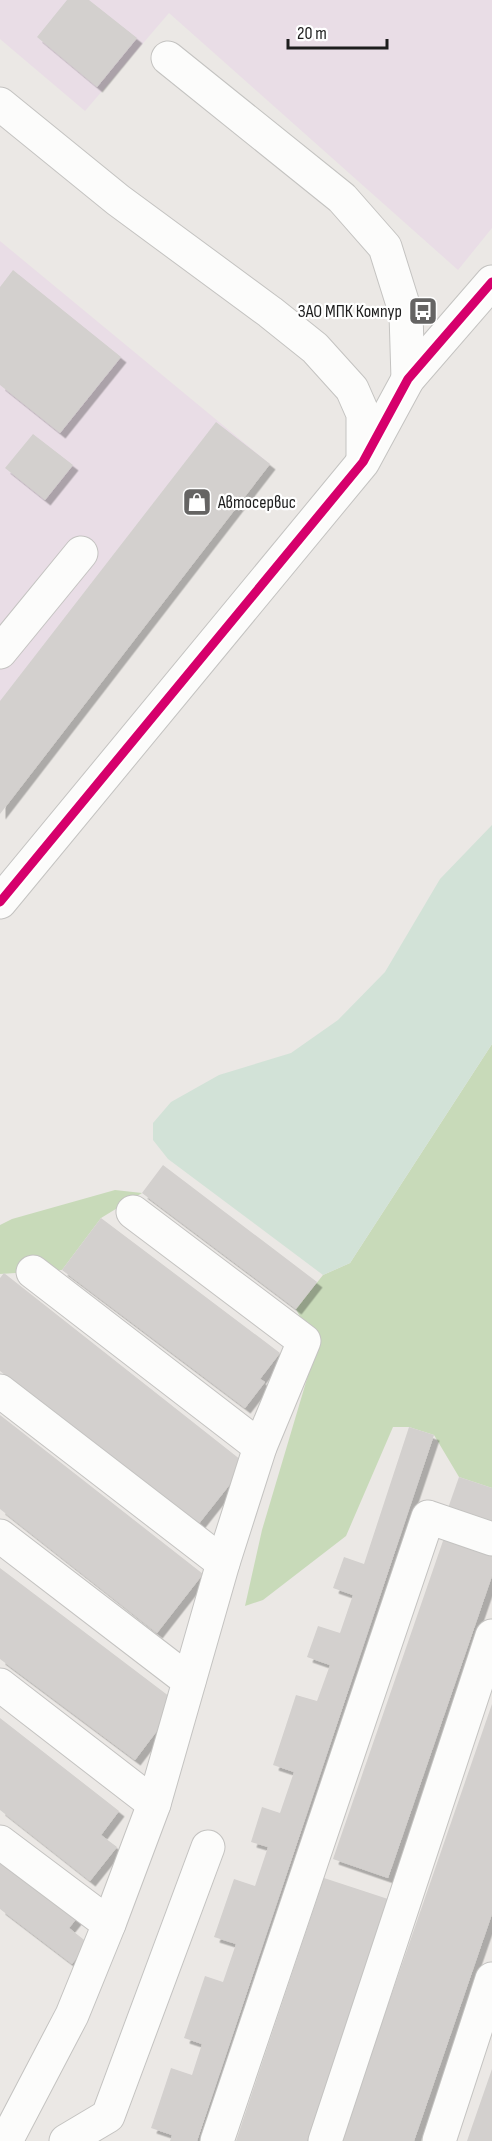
<svg xmlns="http://www.w3.org/2000/svg" width="492" height="2141" font-family="'Sofia Sans Condensed',sans-serif">
	<style>
		.industrial { fill: #e9dde6 }
		.forest { fill: #c8dab9 }
		.wetland { fill: #d2e2d7 }
		.building { fill: #d3d0ce; filter: url(#shadow) }
		.lines { fill: none; stroke-linecap: round; stroke-linejoin: round }
		.minor-casing { stroke: #c4c3c1; stroke-width: 35 }
		.minor { stroke: #fcfcfb; stroke-width: 33 }
		.cycleway-casing { stroke: #fff; stroke-width: 13 }
		.cycleway { stroke: #d6006c; stroke-width: 9 }
		.labels { text-anchor: middle; stroke-width: 4.5; stroke-linejoin: round; paint-order: stroke }
		.poi-label { font-size: 18px; fill: #1d1d1d; stroke: #fff; text-anchor: end }
	</style>
	<defs>
		<filter id="shadow"><feDropShadow dx="5.5" dy="5.5" stdDeviation="0" flood-color="#0004"/></filter>
	</defs>
	<rect width="100%" height="100%" fill="#ebe8e5"/>
	<g class="industrial">
		<polygon points="0,0 492,0 492,228 458,270 169,13 85,111 0,39"/>
		<polygon points="0,241 270,464 0,791"/>
	</g>
	<g class="forest">
		<polygon points="492,1044 492,1488 459,1477 434,1435 409,1427 393,1427 346,1536 263,1600 245,1606 262,1530 309,1372 309,1335 296,1309 323,1275 350,1263"/>
		<polygon points="115,1190 142,1193 101,1218 62,1270 0,1274 0,1225 12,1219"/>
	</g>
	<polygon class="wetland" points="492,825 492,1044 350,1263 323,1275 168,1159 153,1140 153,1123 171,1102 219,1075 291,1053 338,1020 385,972 440,879"/>
	<g class="building">
		<polygon points="67,0 89,0 137,38 97,87 37,37"/>
		<polygon points="13,270 121,357 60,433 0,385 0,287"/>
		<polygon points="216,422 270,464 0,814 0,701"/>
		<polygon points="33,434 73,465 45,500 5,468"/>
		<polygon points="163,1165 317,1282 296,1309 142,1193"/>
		<polygon points="101,1218 280,1353 260,1379 265,1382 245,1408 62,1270"/>
		<polygon points="4,1273 246,1464 197,1526 0,1371 0,1278"/>
		<polygon points="0,1415 203,1574 157,1633 0,1509"/>
		<polygon points="409,1427 434,1435 197,2141 170,2141 172,2135 151,2128 171,2068 192,2075 202,2044 184,2038 205,1976 223,1982 236,1944 214,1937 234,1879 255,1886 268,1847 251,1842 262,1807 280,1813 294,1772 273,1765 296,1695 317,1701 330,1665 307,1657 318,1626 340,1633 353,1595 333,1588 344,1557 364,1564"/>
		<polygon points="459,1477 492,1488 492,1526 447,1511"/>
		<polygon points="444,1538 492,1554 492,1576 388,1878 333,1859"/>
		<polygon points="0,1568 178,1703 135,1760 0,1659"/>
		<polygon points="492,1704 492,1914 414,2141 341,2141"/>
		<polygon points="0,1718 119,1811 101,1835 117,1847 90,1881 0,1810"/>
		<polygon points="0,1860 77,1918 69,1928 88,1943 72,1964 0,1909"/>
		<polygon points="324,1878 388,1899 307,2141 236,2141"/>
		<polygon points="492,2069 492,2141 467,2141"/>
	</g>
	<g class="lines">
		<g class="minor-casing">
			<g id="minor">
				<polyline points="168,58 342,198 385,247 406,314 408,379"/>
				<polyline points="0,104 118,200 270,312 315,348 352,389 363,414 363,457"/>
				<polyline points="0,652 81,553"/>
				<polyline points="0,902 363,462 408,379 492,282"/>
				<polyline points="33,1272 260,1447"/>
				<polyline points="0,1391 223,1563"/>
				<polyline points="0,1536 189,1681"/>
				<polyline points="0,1685 154,1804"/>
				<polyline points="0,1842 109,1924"/>
				<polyline points="6,2141 72,2015 109,1924 154,1804 223,1563 260,1447 304,1341 133,1212"/>
				<polyline points="66,2141 108,2116 208,1847"/>
				<polyline points="217,2141 428,1517 492,1539"/>
				<polyline points="325,2141 492,1636"/>
				<polyline points="439,2141 492,1979"/>
			</g>
		</g>
		<use href="#minor" class="minor"/>
		<g class="cycleway-casing">
			<polyline id="cycleway" points="0,902 363,462 408,379 492,282"/>
		</g>
		<use href="#cycleway" class="cycleway"/>
	</g>
	<defs>
		<g id="bus-square" transform="scale(1.5)"><rect x="-9" y="-9" width="18" height="18" rx="4" fill="#656463" stroke="#fff"/><path d="M-5-6H5V4H4V6H2V4H-2V6H-4V4H-5ZM-3.5-4V0h7V-4ZM-3.5 1.2v1.5H-2V1.2ZM2 1.2v1.5H3.5V1.2Z" fill="#fff"/></g>
		<g id="shop-square" transform="scale(1.5)"><rect x="-9" y="-9" width="18" height="18" rx="4" fill="#656463" stroke="#fff"/><path d="M-5-2.5h2.3a2.7 3.5 0 0 1 5.4 0H5L5.5 6h-11ZM-1.5-2.5h3a1.5 2.3 0 0 0-3 0Z" fill="#fff"/></g>
	</defs>
	<g fill-rule="evenodd">
		<use href="#bus-square" x="423" y="311"/>
		<use href="#shop-square" x="197" y="502"/>
	</g>
	<g class="labels">
		<g class="poi-label">
			<text x="402" y="317">ЗАО МПК Компур</text>
			<text x="218" y="508" text-anchor="start">Автосервис</text>
		</g>
	</g>
	<path d="M288 39v9h99v-9" fill="none" stroke="#1d1d1d" stroke-width="3"/>
	<text x="297" y="39" font-size="18" fill="#1d1d1d" stroke="#ffffff" stroke-width="4.5" paint-order="stroke">20 m</text>
</svg>
